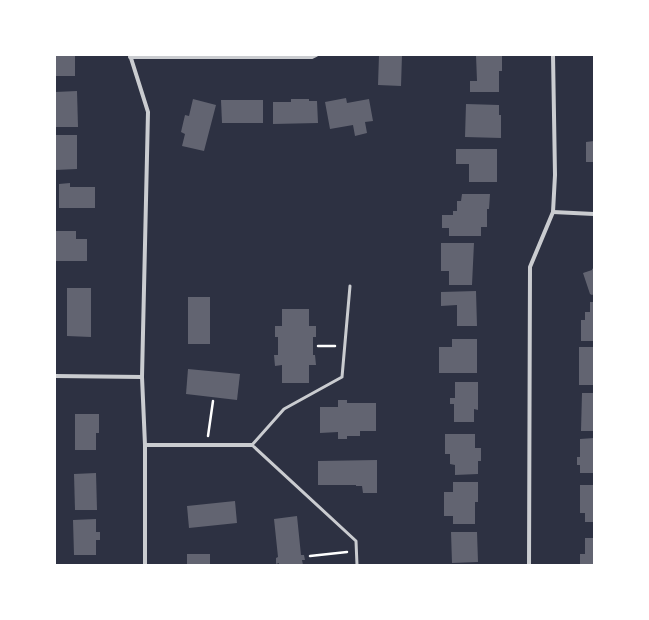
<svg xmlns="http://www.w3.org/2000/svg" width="649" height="620" font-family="Manrope,sans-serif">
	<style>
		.building { fill: #626471 }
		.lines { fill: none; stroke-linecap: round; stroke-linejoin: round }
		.path { stroke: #fff; stroke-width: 2.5 }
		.service { stroke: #caccd0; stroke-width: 3 }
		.minor { stroke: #caccd0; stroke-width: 4 }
	</style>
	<rect width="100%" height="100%" fill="#2d3142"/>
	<g class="building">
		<rect x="55" y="55" width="20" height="21"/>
		<polygon points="379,55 402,55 401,86 378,85"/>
		<polygon points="476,55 502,55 502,71 499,71 499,92 470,92 470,81 477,81"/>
		<polygon points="77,91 78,127 55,127 55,92"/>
		<polygon points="346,98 347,103 369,99 373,121 365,122 367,133 355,136 353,125 330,129 325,102"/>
		<polygon points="193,99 216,105 204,151 182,146 185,134 181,132 185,115 189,116"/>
		<polygon points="291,99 309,99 309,101 317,101 318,123 273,124 273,102 291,102"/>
		<polygon points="221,100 263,100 263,123 222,123"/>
		<polygon points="466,104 499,105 499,115 501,115 501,138 465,137"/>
		<polygon points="55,135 77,135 77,169 55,170"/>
		<polygon points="594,141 594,162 586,162 586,142"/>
		<polygon points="456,149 497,149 497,182 469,182 469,164 456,164"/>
		<polygon points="70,183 70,187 95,187 95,208 59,208 59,184"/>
		<polygon points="462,194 490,194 489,209 487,209 487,227 481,227 481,236 449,236 449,228 442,228 442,215 453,215 453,211 457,211 457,201 461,201"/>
		<polygon points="56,231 76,231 76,239 87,239 87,261 56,261"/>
		<polygon points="441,243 474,243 472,285 449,285 449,271 441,271"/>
		<polygon points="594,268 594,294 592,295 590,294 583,273 592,270 592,269"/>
		<polygon points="67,288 91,288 91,337 67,336"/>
		<polygon points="476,291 477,326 457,326 457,305 441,306 441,292"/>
		<rect x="188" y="297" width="22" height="47"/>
		<polygon points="590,302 594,302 594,341 581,341 581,320 585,320 585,312 590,312"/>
		<polygon points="282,309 309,309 309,326 316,326 316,337 313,337 313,355 315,355 316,365 309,365 309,383 282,383 282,365 275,366 274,355 278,355 278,337 275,337 275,326 282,326"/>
		<polygon points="452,339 477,339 477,373 439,373 439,347 452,347"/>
		<rect x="579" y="347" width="15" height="38"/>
		<polygon points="188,369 240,374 237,400 186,394"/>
		<polygon points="455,382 478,382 478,410 474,409 474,422 454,422 454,404 450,404 450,398 455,398"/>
		<polygon points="582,393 594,393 594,431 581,431"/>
		<polygon points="338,400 347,400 347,403 376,403 376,431 360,431 360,436 347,436 347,439 338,439 338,432 320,433 320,407 338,407"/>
		<polygon points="75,414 99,414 99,433 96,433 96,450 75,450"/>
		<polygon points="445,434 475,434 475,448 481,448 481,461 478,461 478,474 455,475 455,465 450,464 450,454 445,454"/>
		<polygon points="594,438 594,473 580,473 580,465 577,465 577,457 580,457 580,439"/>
		<polygon points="377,460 377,493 363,493 362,486 356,486 356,485 318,485 318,461"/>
		<polygon points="96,473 97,510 75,510 74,474"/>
		<polygon points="453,482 478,482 478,502 475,502 475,524 453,524 453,516 444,516 444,492 453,492"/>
		<polygon points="580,485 594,485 594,522 585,522 585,513 580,513"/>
		<polygon points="235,501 237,523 189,528 187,506"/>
		<polygon points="297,516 301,555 304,555 305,560 302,560 303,565 279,565 279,563 276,564 276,558 278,557 274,519"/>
		<polygon points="96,519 96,532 100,532 100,540 96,540 96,555 74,555 73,520"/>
		<polygon points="451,532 477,532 478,562 452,563"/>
		<polygon points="585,538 594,538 594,565 580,565 580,554 585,554"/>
		<rect x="187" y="554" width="23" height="11"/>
	</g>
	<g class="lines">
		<g class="path">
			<polyline points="318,346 335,346"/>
			<polyline points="208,436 213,401"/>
			<polyline points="310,556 347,552"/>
		</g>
		<polyline class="service" points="350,286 342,377 284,409 252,445 356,541 357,565"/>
		<g class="minor">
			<polyline points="130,55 148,112 142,377 145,445 145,565"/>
			<polyline points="130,57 312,57 316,55"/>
			<polyline points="553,212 594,214"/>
			<polyline points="55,376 142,377"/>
			<polyline points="145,445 252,445"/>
			<polyline points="529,565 530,267 553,212 555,175 553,55"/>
		</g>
	</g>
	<rect width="649" height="620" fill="none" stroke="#ffffff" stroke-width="112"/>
</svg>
